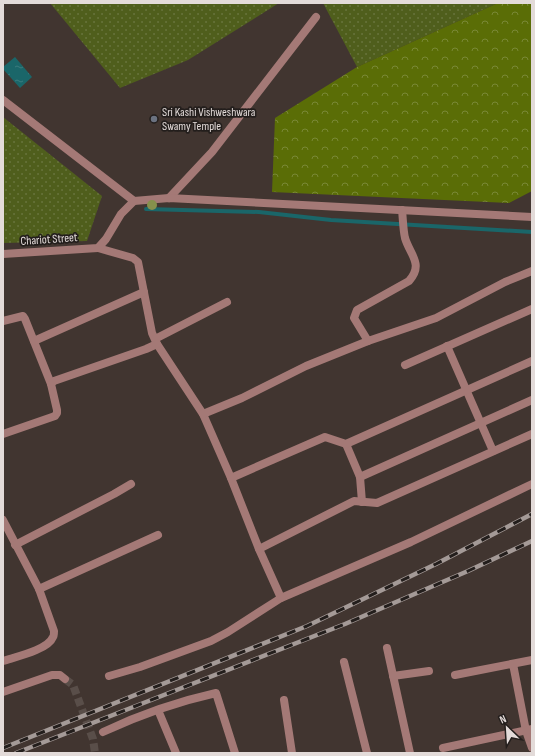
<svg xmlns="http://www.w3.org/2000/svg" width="535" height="756" font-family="'Sofia Sans Condensed',sans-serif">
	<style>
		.grass { fill: url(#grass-dots) }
		.forest { fill: url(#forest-crowns) }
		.water { fill: url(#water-ripples) }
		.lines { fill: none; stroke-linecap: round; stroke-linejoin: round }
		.stream { stroke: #1a6669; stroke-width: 4 }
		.tertiary-tunnel { stroke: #594e49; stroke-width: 8; stroke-dasharray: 8 4; stroke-linecap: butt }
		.service { stroke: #a47976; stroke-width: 8 }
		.minor { stroke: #a47976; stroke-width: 8 }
		.tertiary { stroke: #a47976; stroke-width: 8 }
		.rail-casing { stroke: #a49a97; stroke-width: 4.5 }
		.rail { stroke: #231e1c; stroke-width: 3; stroke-dasharray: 9; stroke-linecap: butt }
		.tree { fill: #85904c }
		.worship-dot { fill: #6b7280; stroke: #231e1c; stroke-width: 1.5 }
		.labels { text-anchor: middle; stroke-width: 3.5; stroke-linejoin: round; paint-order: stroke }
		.poi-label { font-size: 12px; fill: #e3dbd9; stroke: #231e1c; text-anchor: start }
		.street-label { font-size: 12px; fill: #e3dbd9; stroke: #231e1c }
	</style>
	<defs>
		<pattern id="grass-dots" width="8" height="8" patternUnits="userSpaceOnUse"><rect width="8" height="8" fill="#4f5e1c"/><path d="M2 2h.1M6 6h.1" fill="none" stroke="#68743c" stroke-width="1.8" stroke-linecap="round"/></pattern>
		<pattern id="forest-crowns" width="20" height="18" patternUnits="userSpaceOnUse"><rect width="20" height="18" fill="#5a6d06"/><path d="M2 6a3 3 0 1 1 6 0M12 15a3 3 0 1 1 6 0" fill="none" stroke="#798836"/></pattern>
		<pattern id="water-ripples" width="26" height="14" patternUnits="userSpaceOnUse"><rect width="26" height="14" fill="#1a6669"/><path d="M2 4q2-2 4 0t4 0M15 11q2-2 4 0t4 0" fill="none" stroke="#3b7b7e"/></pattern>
	</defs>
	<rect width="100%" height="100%" fill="#413530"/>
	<g class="grass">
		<polygon points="50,3 279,3 188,60 120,88"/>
		<polygon points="323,3 498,3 357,67"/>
		<polygon points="3,117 102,196 87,241 3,243"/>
	</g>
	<polygon class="forest" points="498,3 532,3 532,191 509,203 272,192 275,118 357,67"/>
	<polygon class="water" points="15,57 32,77 20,88 3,69 3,67"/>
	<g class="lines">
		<polyline class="stream" points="146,209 259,212 331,220 532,232"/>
		<polyline class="tertiary-tunnel" points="65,679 73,685 93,739 95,753"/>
		<polyline class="service" points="169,198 212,152 316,17"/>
		<g class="minor">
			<polyline points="134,201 169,198 532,217"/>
			<polyline points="98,248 133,258 138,262 152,333 157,344 203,414 231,478 259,549 281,598 228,632 211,641 140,667 109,676"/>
			<polyline points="3,321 23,316 25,319 51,384"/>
			<polyline points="155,339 227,302"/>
			<polyline points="34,341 144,292"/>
			<path d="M368,341L354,318L357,310L409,281C424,264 410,255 405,238C403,229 403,219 402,210"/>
			<polyline points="447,346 493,451"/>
			<polyline points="405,365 532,309"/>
			<polyline points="203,414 242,398 306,366 368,341 436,318 505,282 532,271"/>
			<polyline points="3,434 55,416 57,413 57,410 51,384 54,381 146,349 157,344"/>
			<polyline points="346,444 360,477 362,502"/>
			<polyline points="360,477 532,400"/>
			<polyline points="231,478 325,437 346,444 532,361"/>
			<path d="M3,520L39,589L54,631C54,632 54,636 53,637C48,650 15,657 3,661"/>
			<polyline points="15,545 114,494 131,484"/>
			<polyline points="259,549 354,501 377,503 532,434"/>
			<polyline points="39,589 158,535"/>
			<polyline points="281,598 411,542 532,484"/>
			<polyline points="387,648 410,753"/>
			<polyline points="344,662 367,753"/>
			<polyline points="513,664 526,731 532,748"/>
			<polyline points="455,675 532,660"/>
			<polyline points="393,676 429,671"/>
			<polyline points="284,700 292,753"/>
			<polyline points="158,710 176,753"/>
			<path d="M103,732C137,716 180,701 216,693L235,753"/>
			<polyline points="443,748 532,729"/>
		</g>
		<g class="tertiary">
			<polyline points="3,100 134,201 121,214 106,239 98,248 3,254"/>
			<polyline points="3,692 52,675 60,675 65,679"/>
		</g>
		<g class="rail-casing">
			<g id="rail">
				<polyline points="3,748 307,626 436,564 532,514"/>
				<polyline points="16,753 345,624 468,571 532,541"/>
			</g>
		</g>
		<use href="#rail" class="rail"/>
	</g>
	<circle class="tree" cx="152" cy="205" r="5"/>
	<circle class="worship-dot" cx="154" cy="119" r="4"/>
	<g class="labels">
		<g class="poi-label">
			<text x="162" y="116">Sri Kashi Vishweshwara<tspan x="162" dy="14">Swamy Temple</tspan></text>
		</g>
		<g class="street-label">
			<text transform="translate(49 239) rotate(-4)" y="4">Chariot Street</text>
		</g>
	</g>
	<rect width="535" height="756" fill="none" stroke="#e3dbd9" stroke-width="8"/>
	<g transform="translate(507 728) rotate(335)" stroke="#231e1c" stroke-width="3" paint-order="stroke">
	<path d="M0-3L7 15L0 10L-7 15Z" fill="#e3dbd9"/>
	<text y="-6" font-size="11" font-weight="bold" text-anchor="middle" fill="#e3dbd9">N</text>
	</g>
</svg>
